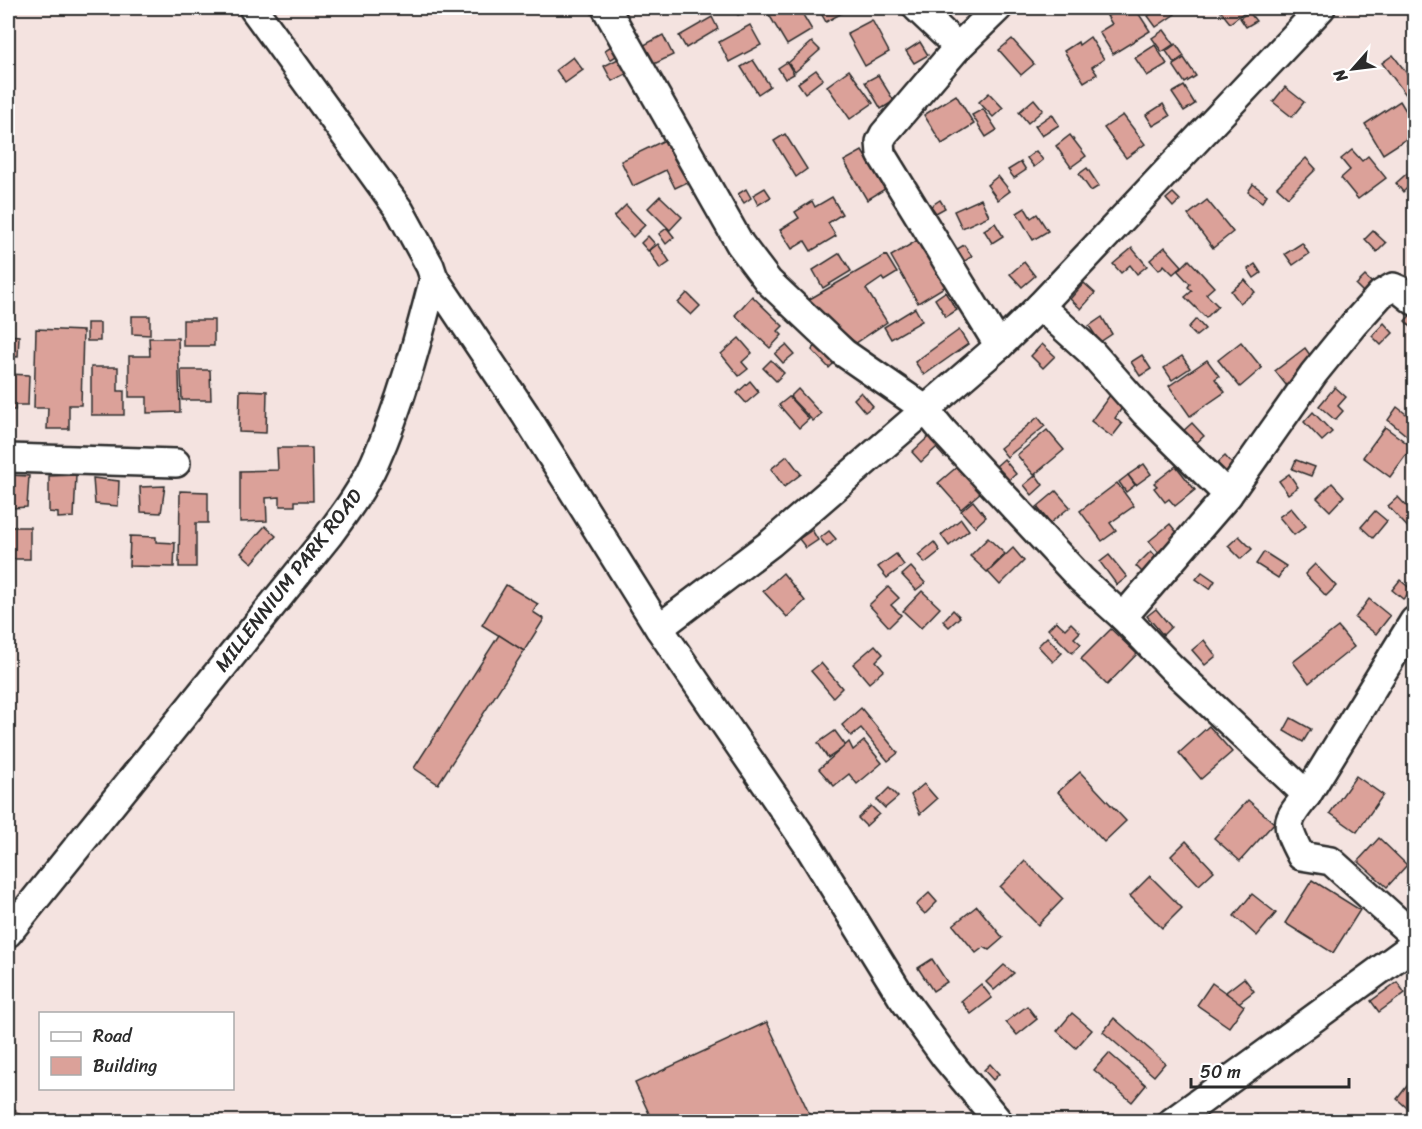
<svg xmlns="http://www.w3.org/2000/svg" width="1422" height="1129" font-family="Sriracha,sans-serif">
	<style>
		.building { fill: #dba199; stroke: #2b2b2b; stroke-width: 1.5 }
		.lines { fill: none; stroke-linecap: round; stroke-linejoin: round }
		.minor-casing { stroke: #2b2b2b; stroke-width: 32 }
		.minor { stroke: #fff; stroke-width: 27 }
		.labels { text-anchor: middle; stroke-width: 4.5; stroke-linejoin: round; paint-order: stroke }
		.street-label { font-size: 20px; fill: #2b2b2b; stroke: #fff }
	</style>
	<rect width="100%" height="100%" fill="#f4e3e0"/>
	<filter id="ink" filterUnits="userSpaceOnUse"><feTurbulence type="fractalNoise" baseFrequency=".0167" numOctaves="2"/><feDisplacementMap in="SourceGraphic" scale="12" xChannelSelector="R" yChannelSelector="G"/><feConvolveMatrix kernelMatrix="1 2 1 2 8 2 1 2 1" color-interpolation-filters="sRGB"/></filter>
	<g filter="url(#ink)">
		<g class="building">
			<polygon points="733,8 751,8 738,15"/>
			<polygon points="777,8 799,8 812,30 787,45 768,13"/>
			<polygon points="818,8 851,8 826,22"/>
			<polygon points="1122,8 1135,8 1150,31 1113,54 1099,32 1112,24 1107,16"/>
			<polygon points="1160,8 1171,8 1175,14 1156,27 1148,16"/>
			<polygon points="1218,8 1243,8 1246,11 1230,23"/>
			<polygon points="1249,12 1256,21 1246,27 1240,18"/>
			<polygon points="712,17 718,29 686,48 679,36"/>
			<polygon points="872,20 889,52 865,66 847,33"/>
			<polygon points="750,25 761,45 729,62 719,42"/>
			<polygon points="1164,30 1174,44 1162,52 1152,38"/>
			<polygon points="663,35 673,55 654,64 644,45"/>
			<polygon points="1090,37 1104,59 1092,67 1097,74 1084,82 1064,51 1078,42 1079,45"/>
			<polygon points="1012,39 1034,64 1021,75 999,50"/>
			<polygon points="812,42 820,50 795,72 788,63"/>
			<polygon points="920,42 928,55 914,63 906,51"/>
			<polygon points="616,43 621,53 610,60 605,50"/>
			<polygon points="1176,44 1184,56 1174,63 1166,51"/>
			<polygon points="1155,45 1167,64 1147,76 1135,58"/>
			<polygon points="1393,55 1414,83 1414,91 1407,96 1382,63"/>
			<polygon points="573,57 583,70 565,83 556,70"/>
			<polygon points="622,57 630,72 612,81 604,66"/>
			<polygon points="1184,58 1196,76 1185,83 1173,65"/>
			<polygon points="753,60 770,86 758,94 741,67"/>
			<polygon points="787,62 794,74 785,79 778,68"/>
			<polygon points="816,70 823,79 805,93 798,83"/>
			<polygon points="849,70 873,103 850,119 827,86"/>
			<polygon points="878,75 894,101 881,109 865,82"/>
			<polygon points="1184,86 1195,104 1184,111 1172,93"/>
			<polygon points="1285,87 1304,102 1292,117 1273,102"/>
			<polygon points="989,93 1003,108 993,117 979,102"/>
			<polygon points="956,95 974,124 942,144 924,115"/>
			<polygon points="1034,99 1043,110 1028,123 1019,112"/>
			<polygon points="1400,101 1414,124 1414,134 1383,154 1365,124"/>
			<polygon points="1163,104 1170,116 1153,126 1146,115"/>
			<polygon points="983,109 997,130 986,137 972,115"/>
			<polygon points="1052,114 1059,125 1042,136 1035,126"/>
			<polygon points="1123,115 1145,144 1126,158 1104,128"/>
			<polygon points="785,134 807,169 796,177 774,141"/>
			<polygon points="1070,135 1086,156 1071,167 1056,146"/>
			<polygon points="665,140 676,162 681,159 692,180 675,188 666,170 633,186 621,161"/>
			<polygon points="1414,141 1414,157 1407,145"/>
			<polygon points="1352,150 1362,161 1368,156 1386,178 1358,199 1341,178 1350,170 1341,159"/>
			<polygon points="862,151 885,189 867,200 844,161"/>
			<polygon points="1036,151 1043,160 1034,167 1027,158"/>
			<polygon points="1306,158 1316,169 1288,197 1277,187"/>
			<polygon points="1021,162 1026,170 1014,178 1008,170"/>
			<polygon points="1087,168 1099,186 1091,191 1079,174"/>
			<polygon points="1412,169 1414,173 1414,182 1403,192 1396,183"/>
			<polygon points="998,176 1010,191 998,200 987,185"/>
			<polygon points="1253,184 1267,195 1262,202 1248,192"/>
			<polygon points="765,188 771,197 758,205 753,195"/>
			<polygon points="746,189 751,198 744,203 738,194"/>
			<polygon points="1173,193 1180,200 1173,207 1166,199"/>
			<polygon points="660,196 682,217 670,230 648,208"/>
			<polygon points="832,197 842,214 828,223 836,236 811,251 805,241 792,249 780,230 799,218 795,212 812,201 815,207"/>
			<polygon points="981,199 989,216 962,228 954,211"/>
			<polygon points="940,200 945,208 936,213 931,206"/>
			<polygon points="1207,200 1233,232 1213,248 1188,215"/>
			<polygon points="626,205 645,225 633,237 614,217"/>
			<polygon points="1025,208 1031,218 1037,214 1048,231 1033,240 1017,213"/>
			<polygon points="995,223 1003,236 992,243 984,230"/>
			<polygon points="667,228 674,237 666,244 659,234"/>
			<polygon points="1373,231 1386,243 1377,252 1365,239"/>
			<polygon points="648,236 655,244 648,251 641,243"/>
			<polygon points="923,237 951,283 918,303 891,256"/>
			<polygon points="1302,243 1309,254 1293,265 1285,254"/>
			<polygon points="658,244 670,262 660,269 649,251"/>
			<polygon points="964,245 972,256 962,263 954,251"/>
			<polygon points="1165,247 1182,266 1173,274 1164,265 1159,270 1150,260"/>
			<polygon points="1132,248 1147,266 1137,274 1130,265 1121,273 1113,264"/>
			<polygon points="840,253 851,271 823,288 813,270"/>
			<polygon points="886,255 897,273 884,281 882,278 866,289 887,322 856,343 837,327 831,326 828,319 808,300"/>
			<polygon points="1189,260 1214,287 1206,294 1218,306 1206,318 1185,297 1192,291 1188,287 1190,284 1178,271"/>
			<polygon points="1024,262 1035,276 1022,287 1010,274"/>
			<polygon points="1255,264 1261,273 1254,278 1248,269"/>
			<polygon points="1365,276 1374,285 1365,294 1356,285"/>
			<polygon points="1245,280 1255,292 1240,303 1231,291"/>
			<polygon points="1084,283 1095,293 1081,309 1070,299"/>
			<polygon points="945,292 957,310 946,317 935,299"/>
			<polygon points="687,293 700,306 691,315 678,303"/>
			<polygon points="752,296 783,326 778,331 782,335 770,348 735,315"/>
			<polygon points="915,308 922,321 891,339 884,327"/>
			<polygon points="1413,312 1414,313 1414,330 1405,321"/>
			<polygon points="132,316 150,316 150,335 132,334"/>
			<polygon points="1102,317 1112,334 1100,342 1089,326"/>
			<polygon points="1196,319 1205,329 1196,336 1188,328"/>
			<rect x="183" y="320" width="31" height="26"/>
			<rect x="87" y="323" width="13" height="18"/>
			<polygon points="1384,323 1393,333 1381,345 1372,336"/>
			<polygon points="36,329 83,331 81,405 69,405 69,429 47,429 48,408 34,408"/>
			<polygon points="959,330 968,344 924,375 915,362"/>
			<polygon points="8,335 19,336 18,357 8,356"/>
			<polygon points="149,338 178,338 180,412 147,413 147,397 129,397 129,356 150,356"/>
			<polygon points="739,338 752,353 742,362 748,369 739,376 721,354"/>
			<polygon points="820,341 838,359 829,368 812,350"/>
			<polygon points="1241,342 1262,368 1240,387 1218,360"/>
			<polygon points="1042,344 1055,356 1043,368 1031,356"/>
			<polygon points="786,345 794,354 783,363 775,354"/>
			<polygon points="1305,348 1315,362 1286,385 1275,371"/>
			<polygon points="1142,355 1151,369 1140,376 1131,362"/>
			<polygon points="1182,356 1190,368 1172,380 1164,368"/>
			<polygon points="771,360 784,373 776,381 763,368"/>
			<polygon points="1207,360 1219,376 1215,379 1225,392 1190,416 1169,386"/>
			<polygon points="91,367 118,367 118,391 124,391 124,415 91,415"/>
			<polygon points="181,370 210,370 211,400 182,400"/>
			<polygon points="8,374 29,375 28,405 15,405 15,410 8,410"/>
			<polygon points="750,381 759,392 746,403 737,393"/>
			<polygon points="1335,387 1346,397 1338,406 1343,411 1335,420 1319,406"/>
			<polygon points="798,389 821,414 813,421 790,397"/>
			<polygon points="240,390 267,391 266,433 239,432"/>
			<polygon points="861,392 873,406 865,412 854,399"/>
			<polygon points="1110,395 1124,405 1115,418 1122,424 1112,437 1091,421"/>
			<polygon points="789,397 809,419 799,428 779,405"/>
			<polygon points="1397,407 1414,420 1414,437 1412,440 1388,420"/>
			<polygon points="1313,412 1332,432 1322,441 1304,422"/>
			<polygon points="1038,417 1045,426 1007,457 1000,448"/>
			<polygon points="1192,423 1204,436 1193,446 1181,433"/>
			<polygon points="1385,427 1412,447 1390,477 1363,457"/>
			<polygon points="936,430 953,449 944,457 936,448 921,462 912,452"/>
			<polygon points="1047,430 1064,450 1034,475 1017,455"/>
			<polygon points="277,448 312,448 313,501 295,501 295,506 280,506 280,497 266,498 267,521 240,522 240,471 278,470"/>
			<polygon points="787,456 801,474 784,487 771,469"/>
			<polygon points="1225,456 1235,467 1223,478 1213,467"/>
			<polygon points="1004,459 1016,474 1008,481 995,467"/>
			<polygon points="1296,460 1315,467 1311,476 1292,469"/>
			<polygon points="1144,464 1151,474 1136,485 1128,475"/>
			<polygon points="958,466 981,492 961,509 938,483"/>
			<polygon points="1176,466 1195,490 1175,506 1169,499 1165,502 1154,488 1157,486 1154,483"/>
			<polygon points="1289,474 1298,487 1288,494 1279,481"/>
			<polygon points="8,475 29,476 27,507 13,508 12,503 8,503"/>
			<polygon points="76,475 74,517 58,518 58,513 49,512 49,476"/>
			<polygon points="1036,475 1043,485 1032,495 1024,485"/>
			<polygon points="1128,475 1135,485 1126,492 1119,482"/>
			<polygon points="93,478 119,481 118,506 95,504"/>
			<polygon points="1117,483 1134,506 1110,523 1116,531 1102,541 1080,511"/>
			<polygon points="1332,483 1344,496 1330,511 1317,498"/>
			<polygon points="165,486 161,513 141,512 140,487"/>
			<polygon points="180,491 208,492 208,523 196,523 196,567 179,567"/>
			<polygon points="1056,491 1070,507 1050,523 1037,507"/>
			<polygon points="1398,497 1414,514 1414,534 1388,506"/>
			<polygon points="973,501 986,517 975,527 961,511"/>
			<polygon points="1291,508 1306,526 1294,535 1279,517"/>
			<polygon points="1375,511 1387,521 1373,538 1361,527"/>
			<polygon points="8,514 11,514 11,527 30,527 30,559 8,559"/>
			<polygon points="961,519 969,530 949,546 941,535"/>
			<polygon points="1170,524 1179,535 1158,552 1149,541"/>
			<polygon points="265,526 276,536 252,563 241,553"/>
			<polygon points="812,530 818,540 806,548 799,539"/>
			<polygon points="829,531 836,539 827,547 820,538"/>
			<polygon points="130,536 156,537 156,542 175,543 174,567 129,566"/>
			<polygon points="1239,536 1252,549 1241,559 1228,546"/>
			<polygon points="988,538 1005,554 987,572 970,556"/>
			<polygon points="934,542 940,551 925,563 918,555"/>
			<polygon points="1013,548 1024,561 1000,585 988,572"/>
			<polygon points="1151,551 1161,562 1146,576 1136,566"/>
			<polygon points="1264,552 1286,566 1278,578 1256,564"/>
			<polygon points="896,554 904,565 887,578 878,567"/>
			<polygon points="1109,555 1127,577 1117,585 1100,562"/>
			<polygon points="1315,564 1336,586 1326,596 1305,574"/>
			<polygon points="911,567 925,583 916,590 902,575"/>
			<polygon points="1202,572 1215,581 1210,589 1196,579"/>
			<polygon points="783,573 805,601 787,617 763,591"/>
			<polygon points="1400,580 1412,590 1403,599 1392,590"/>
			<polygon points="506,585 538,604 533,612 544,619 524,651 482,625"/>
			<polygon points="888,587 899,598 891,605 901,615 889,627 869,605"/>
			<polygon points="922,591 940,608 921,628 903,611"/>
			<polygon points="1369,599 1390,616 1376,634 1355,618"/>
			<polygon points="1156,609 1171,627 1163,635 1147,616"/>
			<polygon points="953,610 960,617 949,627 943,621"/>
			<polygon points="1056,621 1065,629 1071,623 1080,632 1074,638 1081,644 1072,653 1048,629"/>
			<polygon points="1338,627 1354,647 1309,683 1293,662"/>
			<polygon points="1111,629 1137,654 1107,685 1081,659"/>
			<polygon points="499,635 524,651 438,784 414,768"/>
			<polygon points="1047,637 1062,653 1053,662 1038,646"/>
			<polygon points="1204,640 1216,656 1205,665 1192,650"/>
			<polygon points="875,645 883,654 876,661 884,670 869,683 853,664"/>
			<polygon points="821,663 842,688 833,697 811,671"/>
			<polygon points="861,708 898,753 888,761 861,728 851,736 842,725"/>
			<polygon points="1291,718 1311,729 1303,742 1284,731"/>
			<polygon points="1209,726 1232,752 1201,779 1179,753"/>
			<polygon points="835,731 846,746 828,758 818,743"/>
			<polygon points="864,741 882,763 857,784 849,774 834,786 819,769 849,742 853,750"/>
			<polygon points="1080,772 1126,821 1104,842 1058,792"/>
			<polygon points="1356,776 1383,795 1357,832 1330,813"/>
			<polygon points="924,784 937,799 920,814 911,795"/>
			<polygon points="889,788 898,797 885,808 877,800"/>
			<polygon points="1248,800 1274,823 1240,861 1214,838"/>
			<polygon points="871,806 879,814 866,826 858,818"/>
			<polygon points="1379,838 1407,865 1387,887 1358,861"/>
			<polygon points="1186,841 1214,871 1199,885 1171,856"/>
			<polygon points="1025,861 1063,899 1038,925 1000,887"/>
			<polygon points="1150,876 1182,908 1162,928 1130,896"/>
			<polygon points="1312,880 1360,910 1333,953 1285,923"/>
			<polygon points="929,893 937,902 925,914 916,905"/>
			<polygon points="1252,894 1276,913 1257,936 1234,916"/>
			<polygon points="977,906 1003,938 989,950 984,947 976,953 953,925"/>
			<polygon points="932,959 947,982 933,991 918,968"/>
			<polygon points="1004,965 1014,973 994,990 986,982"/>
			<polygon points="1244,978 1254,991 1236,1005 1226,992"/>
			<polygon points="1397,982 1405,993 1379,1012 1371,1001"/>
			<polygon points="1212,983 1244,1006 1229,1027 1197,1005"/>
			<polygon points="981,984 992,998 971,1014 961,1001"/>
			<polygon points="1027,1006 1037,1019 1017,1035 1006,1022"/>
			<polygon points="1072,1013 1092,1030 1076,1048 1057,1031"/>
			<polygon points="1114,1018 1165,1063 1154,1076 1103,1032"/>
			<polygon points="767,1022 813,1122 653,1122 635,1083"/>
			<polygon points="1109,1053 1146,1085 1132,1102 1094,1070"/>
			<polygon points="990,1064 999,1074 993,1080 984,1070"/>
			<polygon points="1414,1077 1414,1114 1397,1099"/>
			<polygon points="8,1104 28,1122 8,1122"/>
			<polygon points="1257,1115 1262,1122 1247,1122 1247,1121"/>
		</g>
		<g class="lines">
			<g class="minor-casing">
				<g id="minor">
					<polyline points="606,8 740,244 768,281 844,353 925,409 943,431 1081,579 1123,617 1171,667 1307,795"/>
					<polyline points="917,8 958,47"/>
					<polyline points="998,8 958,47 884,134 880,142 881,154 999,346"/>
					<polyline points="434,278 525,414 659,628 807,844 901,996 946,1058 999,1122"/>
					<polyline points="1040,306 1092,353 1145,413 1228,495"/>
					<polyline points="8,458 176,463"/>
					<polyline points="1123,617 1228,495 1314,373 1353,325 1381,294 1393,287 1400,290 1414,301"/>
					<path d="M1414,621L1307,795C1285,822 1284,824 1301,856L1331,861L1414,936"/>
					<polyline points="659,628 771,543 999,346 1040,306 1321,8"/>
					<path d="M8,933L328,536C345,513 363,489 375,462C401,404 418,340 434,278L430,266L400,211L253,8"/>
					<polyline points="1172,1122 1414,945"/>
				</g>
			</g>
			<use href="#minor" class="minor"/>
		</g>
	</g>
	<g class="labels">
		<g class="street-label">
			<text transform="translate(288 580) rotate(-52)" y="7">MILLENNIUM PARK ROAD</text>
		</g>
	</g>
	<rect width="1422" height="1129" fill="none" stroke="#fff" stroke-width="30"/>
	<rect x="15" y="15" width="1392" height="1099" fill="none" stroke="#2b2b2b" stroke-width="2" filter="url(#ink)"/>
	<rect x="39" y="1012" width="195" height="78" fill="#ffffff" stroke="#aaaaaa" stroke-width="1.5"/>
	<rect x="51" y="1032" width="30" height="9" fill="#ffffff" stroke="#aaaaaa" stroke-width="1.5"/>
	<text x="93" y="1042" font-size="18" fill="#2b2b2b">Road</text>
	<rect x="51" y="1057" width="30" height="18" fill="#dba199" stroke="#aaaaaa" stroke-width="1.5"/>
	<text x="93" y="1072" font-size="18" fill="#2b2b2b">Building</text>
	<g transform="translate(1353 69) rotate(242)" stroke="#ffffff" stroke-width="4.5" paint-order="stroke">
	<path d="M0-4.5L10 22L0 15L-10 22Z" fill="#2b2b2b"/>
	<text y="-9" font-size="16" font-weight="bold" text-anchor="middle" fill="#2b2b2b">N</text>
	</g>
	<path d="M1191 1078v9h158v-9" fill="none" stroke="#2b2b2b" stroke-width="3"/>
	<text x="1200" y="1078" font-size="18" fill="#2b2b2b" stroke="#ffffff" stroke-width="4.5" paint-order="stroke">50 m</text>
</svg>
